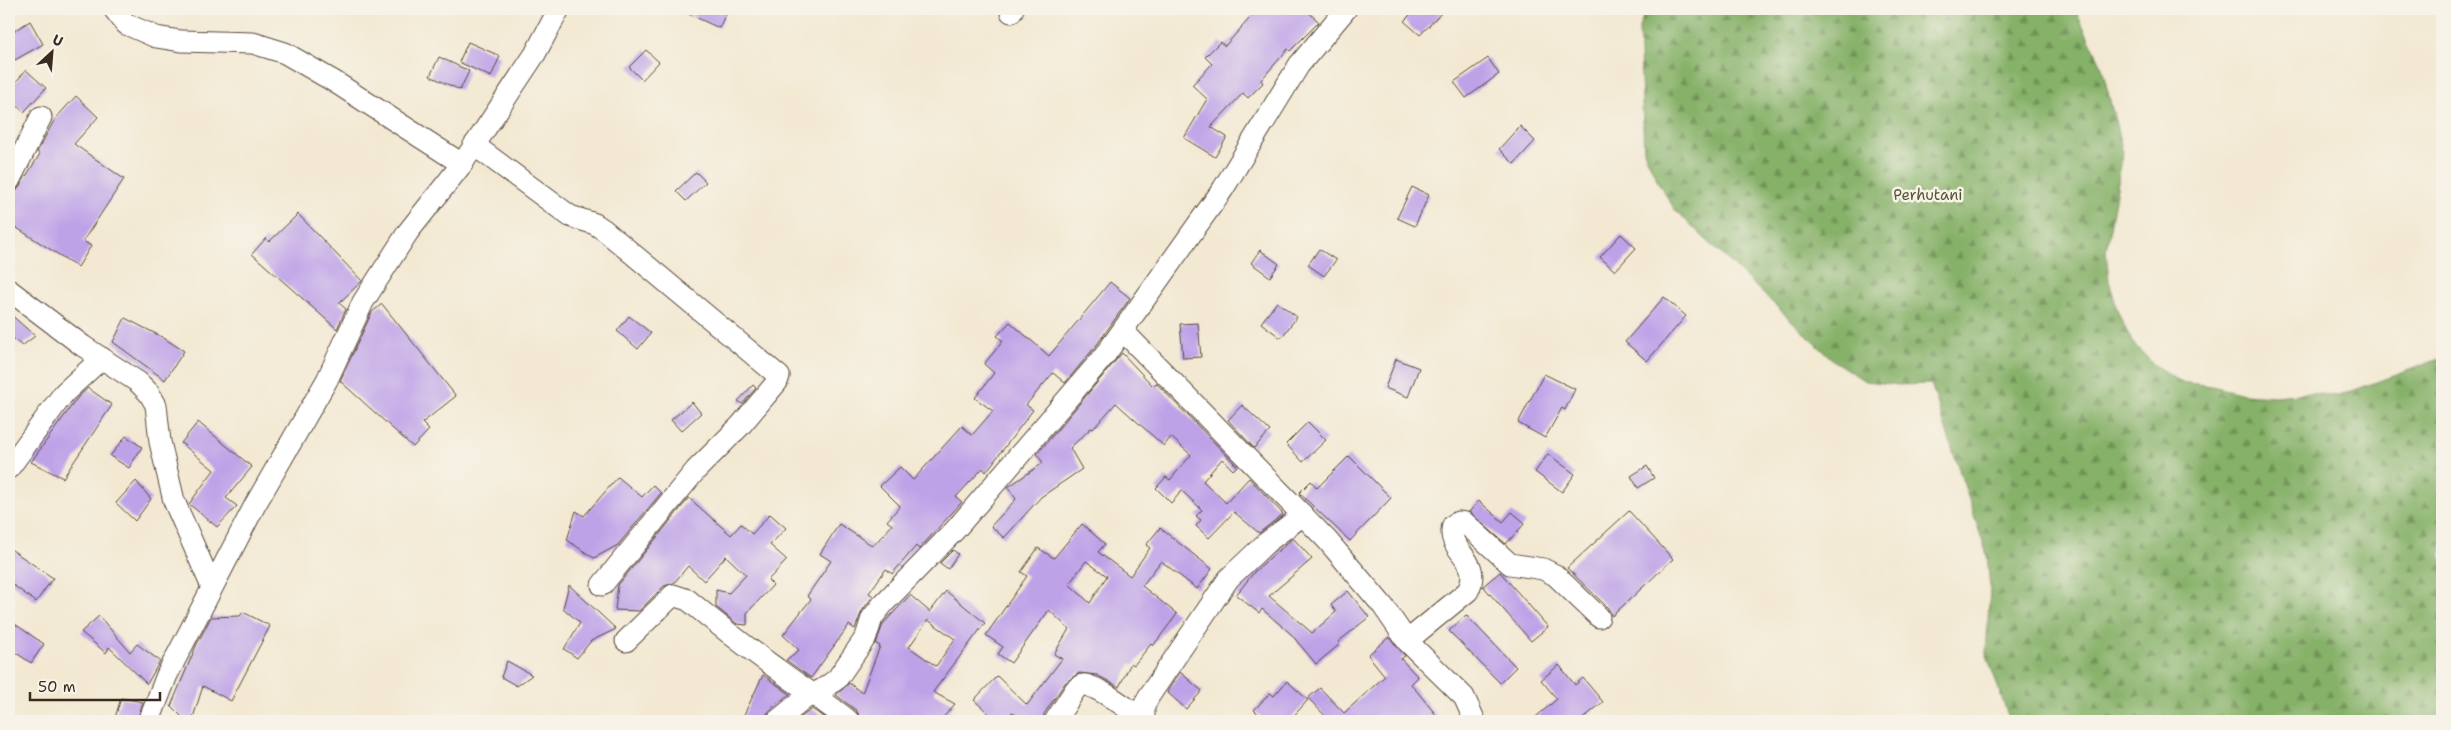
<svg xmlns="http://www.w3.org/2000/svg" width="2451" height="730" font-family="'Shantell Sans',sans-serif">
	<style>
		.forest { fill: url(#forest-firs); stroke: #606e43 }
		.building { fill: #bea2e8; fill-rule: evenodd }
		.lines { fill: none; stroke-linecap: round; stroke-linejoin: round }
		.minor-casing { stroke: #574739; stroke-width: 23 }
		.minor { stroke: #fff; stroke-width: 21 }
		.labels { text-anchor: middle; stroke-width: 5; stroke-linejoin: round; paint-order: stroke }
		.park-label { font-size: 15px; fill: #565334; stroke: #f7f3e8 }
	</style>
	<defs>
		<pattern id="forest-firs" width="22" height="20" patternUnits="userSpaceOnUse" patternTransform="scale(1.25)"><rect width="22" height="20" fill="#85b168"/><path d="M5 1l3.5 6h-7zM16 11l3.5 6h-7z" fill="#6e9055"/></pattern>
	</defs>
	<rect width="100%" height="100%" fill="#f7f3e8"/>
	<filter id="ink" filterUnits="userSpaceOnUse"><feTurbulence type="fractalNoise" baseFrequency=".02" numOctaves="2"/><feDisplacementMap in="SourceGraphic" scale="10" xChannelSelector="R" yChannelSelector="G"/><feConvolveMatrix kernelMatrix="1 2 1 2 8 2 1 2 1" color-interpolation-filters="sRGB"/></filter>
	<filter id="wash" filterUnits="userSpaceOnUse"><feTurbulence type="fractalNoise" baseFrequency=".0096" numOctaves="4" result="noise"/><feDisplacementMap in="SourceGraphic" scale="20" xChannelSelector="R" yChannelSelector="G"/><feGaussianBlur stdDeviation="1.12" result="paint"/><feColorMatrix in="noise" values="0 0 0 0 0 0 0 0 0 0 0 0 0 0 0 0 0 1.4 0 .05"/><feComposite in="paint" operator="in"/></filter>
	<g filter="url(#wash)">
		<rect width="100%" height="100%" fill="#f3e9d3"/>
		<polygon class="forest" points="1646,9 2075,9 2101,64 2123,153 2106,251 2109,281 2118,312 2132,342 2153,364 2180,382 2212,386 2243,394 2275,396 2307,393 2338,396 2442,358 2442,721 2010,721 1986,653 1990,589 1987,555 1931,384 1898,385 1865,381 1834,361 1675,210 1658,182 1644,151 1639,28"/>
		<g id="blocks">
			<g class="building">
				<polygon points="678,9 728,9 719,28"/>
				<polygon points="1258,9 1305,9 1319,22 1290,51 1288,49 1261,80 1263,83 1248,98 1243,93 1211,127 1227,137 1215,157 1184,138 1207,99 1192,85 1212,64 1205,57 1220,42 1225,46"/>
				<polygon points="1416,9 1445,9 1420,35 1404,21"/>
				<polygon points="30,21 43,44 15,60 9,49 9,34"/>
				<polygon points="468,42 500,56 491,77 459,62"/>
				<polygon points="646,50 659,62 642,80 629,67"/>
				<polygon points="439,57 469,71 460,90 430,76"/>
				<polygon points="1488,58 1499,74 1466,98 1454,82"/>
				<polygon points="26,70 46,88 24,112 9,99 9,90"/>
				<polygon points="76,96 98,117 74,144 124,179 83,241 91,246 78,267 9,223 9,203 40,154 37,152 55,119"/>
				<polygon points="1520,126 1535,141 1514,164 1499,149"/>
				<polygon points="696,172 706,182 686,201 676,191"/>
				<polygon points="1412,187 1429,195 1415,226 1397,218"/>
				<polygon points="298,214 362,281 339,303 346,309 337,329 252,254 266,238 269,242"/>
				<polygon points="1621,234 1636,248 1615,271 1600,257"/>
				<polygon points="1319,249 1336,260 1324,276 1308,265"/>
				<polygon points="1260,250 1279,264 1270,277 1251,263"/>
				<polygon points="1110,282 1130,298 1095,347 1065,383 1053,373 1026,405 1033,410 986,472 983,468 956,497 962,502 919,549 916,546 892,574 886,569 869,593 873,596 862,611 855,629 849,625 811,678 786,660 799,650 783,635 811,599 807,596 831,561 820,554 839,524 873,546 892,525 887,521 900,506 880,486 900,467 913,480 962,426 972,435 993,411 975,398 994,373 984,364 1003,341 997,336 1010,322 1049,356"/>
				<polygon points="1664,297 1686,316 1647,361 1625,342"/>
				<polygon points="1277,302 1297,317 1281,338 1261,323"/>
				<polygon points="382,304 456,396 422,423 429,430 413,447 340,381 372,312"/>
				<polygon points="9,313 35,336 22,346 9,335"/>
				<polygon points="629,316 651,333 638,349 617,331"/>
				<polygon points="125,318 162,337 184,351 165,380 113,342"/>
				<polygon points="1198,323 1201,357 1183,358 1180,324"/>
				<polygon points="1122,353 1153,386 1156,383 1237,466 1233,470 1222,459 1203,481 1226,503 1249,478 1283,514 1259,533 1234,512 1209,538 1196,526 1201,520 1196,516 1202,510 1182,491 1171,503 1156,488 1166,477 1170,480 1191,455 1171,437 1164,446 1116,403 1093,429 1091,428 1070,448 1082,469 1041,497 1004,538 991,526 1016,499 1008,487 1043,463 1037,454"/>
				<polygon points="1396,359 1419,368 1408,397 1385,388"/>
				<polygon points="1544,374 1575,389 1565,410 1562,408 1545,438 1518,423"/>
				<polygon points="753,385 756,388 742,404 738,401"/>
				<polygon points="88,388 112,405 63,478 31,462 78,397"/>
				<polygon points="692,402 701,413 681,431 671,420"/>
				<polygon points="1242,405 1270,431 1254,448 1228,420"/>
				<polygon points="198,422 252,467 226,498 237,506 217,527 189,504 214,470 181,443"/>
				<polygon points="1308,422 1326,440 1303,462 1286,444"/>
				<polygon points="126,436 142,447 129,468 110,456"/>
				<polygon points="1548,454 1575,474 1562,492 1535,472"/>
				<polygon points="1349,456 1391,498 1350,541 1299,493 1311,481 1317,488"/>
				<polygon points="1647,466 1654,478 1638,488 1631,476"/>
				<polygon points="618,477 642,497 653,485 661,493 618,545 594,558 567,540 576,511 584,516"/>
				<polygon points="136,481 151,499 135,521 116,503"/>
				<polygon points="689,498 731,535 741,524 752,534 770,514 786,528 770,545 787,560 768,580 773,585 747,613 747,625 737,624 716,607 716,590 729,593 746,575 726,556 704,581 688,566 674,583 664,586 639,611 615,610 618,585"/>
				<polygon points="1479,501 1503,522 1512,512 1525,523 1506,544 1469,512"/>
				<polygon points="1629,511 1673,559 1612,616 1608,608 1567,568"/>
				<path d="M1082,524L1105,544L1098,552L1130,576L1150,548L1146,545L1160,528L1212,569L1197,589L1161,561L1142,586L1177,614L1153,646L1151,644L1134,665L1131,663L1119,687L1097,675L1079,673L1065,683L1044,714L1043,721H1017L1019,717L1012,712L1003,721H997L974,700L997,676L1027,705L1062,659L1054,654L1069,629L1049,610L1011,663L998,654L1003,647L986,635L1027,576L1021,572L1038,548L1054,558ZM1086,561L1107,576L1090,603L1069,584Z"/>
				<polygon points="1293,538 1312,559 1269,596 1312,633 1336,612 1331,605 1348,591 1369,617 1338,642 1340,644 1316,664 1291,634 1262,609 1259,613 1236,595 1255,571"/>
				<polygon points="9,548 53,578 36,602 9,582"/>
				<polygon points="953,550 958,554 948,569 940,563"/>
				<polygon points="1500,572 1548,627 1531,641 1483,586"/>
				<polygon points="569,585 616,629 591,641 577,658 564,649 580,623 563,608"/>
				<path d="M946,591L985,623L933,692L955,704L940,721H861L857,711L836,695L849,683L862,693L880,646L876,644L883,624L910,595L930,612ZM928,620L955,639L936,666L909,647Z"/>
				<polygon points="243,612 270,626 231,701 203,686 192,721 186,721 171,706 196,646 211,617 240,616"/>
				<polygon points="1466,615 1516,667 1500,683 1449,631"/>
				<polygon points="99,616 130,652 137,644 160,661 147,684 109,647 106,653 81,632"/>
				<polygon points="9,620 44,644 31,663 9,648"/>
				<polygon points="1389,637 1405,656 1401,659 1418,677 1411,684 1441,721 1330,721 1308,698 1320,688 1344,713 1385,676 1368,655"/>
				<polygon points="507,661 532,675 517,686 501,677"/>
				<polygon points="1559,665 1575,685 1583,678 1603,702 1580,721 1531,721 1557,699 1541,680"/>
				<polygon points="1180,672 1202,691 1186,709 1167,692"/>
				<polygon points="763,675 790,694 776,704 760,721 741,721"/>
				<polygon points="1287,681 1308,700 1289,721 1266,721 1254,710 1270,693 1274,696"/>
				<polygon points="121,698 143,702 137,721 114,721"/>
				<polygon points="812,709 824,717 829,721 796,721"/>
			</g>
		</g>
	</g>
	<g filter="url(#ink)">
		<use href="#blocks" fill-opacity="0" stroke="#574739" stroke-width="1"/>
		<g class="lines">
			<g class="minor-casing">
				<g id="minor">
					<polyline points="114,9 126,24 156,37 181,41 253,43 285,53 335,82 462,164"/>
					<polyline points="1011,12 1013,9"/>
					<polyline points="474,145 570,216 595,224 604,230 779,376 777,382 740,426 696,470 602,585"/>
					<polyline points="9,181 41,117"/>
					<polyline points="9,290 83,346 138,382 149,393 156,405 160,442 174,501 212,587"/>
					<polyline points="1123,331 1327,540 1383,606 1407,641 1464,697 1475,721"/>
					<polyline points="9,468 64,393 102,358"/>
					<path d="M626,641L673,595L688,600C717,624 746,647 777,669C801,687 826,702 849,721"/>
					<path d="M1407,641L1468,591C1484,558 1445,552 1453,525L1458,522L1465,523L1510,564L1543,569L1555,575L1599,617"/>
					<polyline points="149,721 167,675 255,505 327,380 363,302 408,232 462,164 535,54 559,9"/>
					<polyline points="777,721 804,699 823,689 837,679 866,637 872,618 883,604 955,530 1105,355 1223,189 1299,65 1346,9"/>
					<path d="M1055,721L1075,690C1078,687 1081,684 1086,685C1103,689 1129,710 1144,720"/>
					<polyline points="1144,721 1144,706 1149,696 1229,578 1266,543 1303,515"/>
				</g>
			</g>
			<use href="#minor" class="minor"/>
		</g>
	</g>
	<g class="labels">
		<g class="park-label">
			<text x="1928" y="200">Perhutani</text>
		</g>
	</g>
	<rect width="2451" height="730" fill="none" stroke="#f7f3e8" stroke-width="30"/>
	<g transform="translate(52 52) rotate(26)" stroke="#f7f3e8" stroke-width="4" paint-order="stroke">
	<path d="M0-4L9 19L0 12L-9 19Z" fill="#3b2a1e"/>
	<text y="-8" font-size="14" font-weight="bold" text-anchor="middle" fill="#3b2a1e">U</text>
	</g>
	<path d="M30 692v8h130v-8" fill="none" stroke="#3b2a1e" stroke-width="2.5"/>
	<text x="38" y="692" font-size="15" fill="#3b2a1e" stroke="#f7f3e8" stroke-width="4" paint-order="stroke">50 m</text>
</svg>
